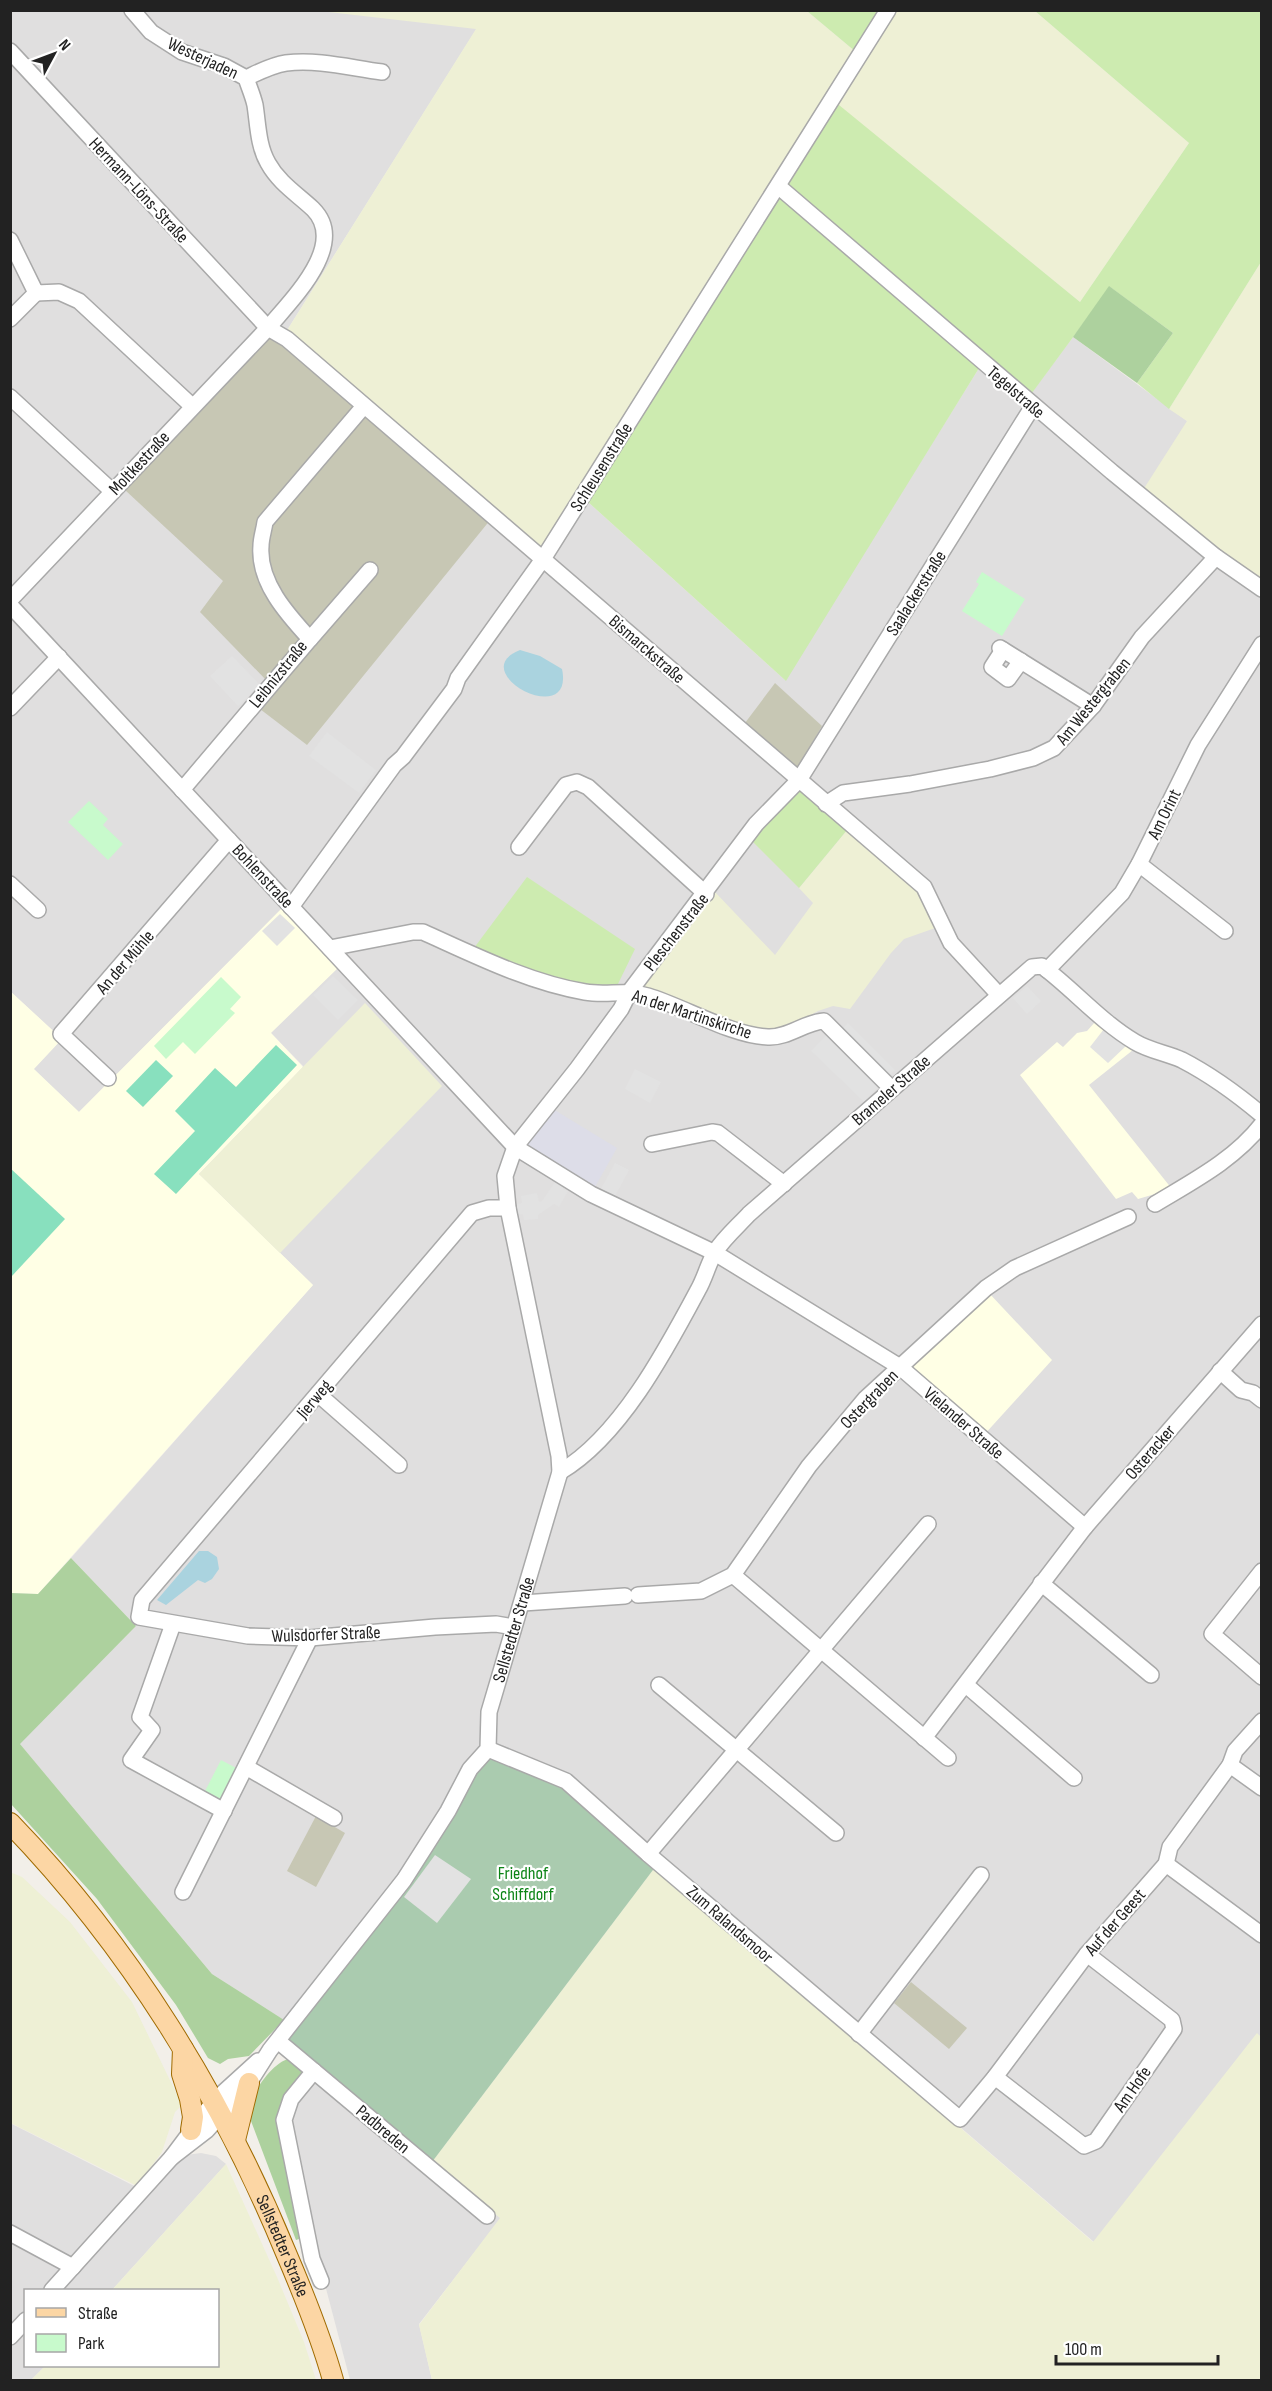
<svg xmlns="http://www.w3.org/2000/svg" width="1272" height="2391" font-family="'Sofia Sans Condensed',sans-serif">
	<style>
		.residential { fill: #e0dfdf }
		.education { fill: #ffffe5 }
		.construction { fill: #c7c7b4 }
		.farmland { fill: #eef0d5 }
		.grass { fill: #cdebb0 }
		.forest { fill: #add19e }
		.cemetery { fill: #aacbaf }
		.park { fill: #c8facc }
		.pitch { fill: #88e0be }
		.parking { fill: #e2e2e2 }
		.plaza { fill: #dddde8 }
		.water { fill: #aad3df }
		.lines { fill: none; stroke-linecap: round; stroke-linejoin: round }
		.minor-casing { stroke: #a9a9a9; stroke-width: 18 }
		.major-casing { stroke: #a06b00; stroke-width: 22 }
		.minor { stroke: #fff; stroke-width: 15 }
		.major { stroke: #fcd6a4; stroke-width: 20 }
		.labels { text-anchor: middle; stroke-width: 4.5; stroke-linejoin: round; paint-order: stroke }
		.street-label { font-size: 18px; fill: #222; stroke: #fff }
		.park-label { font-size: 18px; fill: #0c8416; stroke: #fff }
	</style>
	<rect width="100%" height="100%" fill="#f2efe9"/>
	<g class="residential">
		<polygon points="320,10 477,28 286,332 577,492 785,680 984,360 1029,396 1073,337 1187,421 1262,584 1261,2037 1257,2034 1094,2242 572,1794 296,2028 212,1974 19,1743 136,1626 71,1558 313,1285 199,1174 303,1066 271,1033 283,908 79,1112 33,1069 62,1039 10,991 10,11"/>
		<polygon points="318,2071 501,2218 419,2324 432,2380 350,2380 318,2258 288,2120 293,2101"/>
		<polygon points="10,2123 148,2193 186,2155 201,2153 216,2156 226,2164 112,2290 26,2290 26,2366 45,2366 31,2380 11,2380"/>
	</g>
	<g class="education">
		<polygon points="283,907 339,967 271,1033 303,1067 199,1174 313,1285 38,1594 10,1593 10,991 62,1039 34,1069 79,1112"/>
		<polygon points="1095,1022 1133,1050 1089,1085 1172,1189 1138,1199 1132,1192 1116,1199 1020,1075 1057,1042 1063,1047 1077,1033 1087,1031"/>
		<polygon points="988,1292 1052,1360 983,1436 907,1368"/>
	</g>
	<g class="construction">
		<polygon points="273,332 491,519 307,745 260,709 267,681 200,612 223,581 125,490"/>
		<polygon points="775,683 822,726 797,769 745,723"/>
		<polygon points="316,1816 345,1833 316,1887 287,1871"/>
		<polygon points="911,1982 967,2028 949,2049 894,2003"/>
	</g>
	<g class="farmland">
		<polygon points="320,11 807,11 856,52 881,11 1035,11 1189,143 1080,302 828,97 540,551 286,332 476,29"/>
		<polygon points="1261,262 1261,584 1143,490 1187,421 1169,409"/>
		<polygon points="847,830 923,890 938,927 904,939 891,953 850,1009 833,1006 818,1011 783,1030 749,1030 640,987 714,891 775,955 813,903 799,888"/>
		<polygon points="365,1003 442,1086 280,1253 199,1174"/>
		<polygon points="656,1866 1093,2242 1257,2033 1261,2037 1261,2380 432,2380 419,2325 500,2218 432,2162"/>
		<polygon points="10,1872 22,1877 70,1922 132,2002 182,2105 175,2112 162,2152 137,2186 11,2123"/>
		<polygon points="226,2164 277,2277 304,2342 316,2380 31,2380 45,2366 218,2366 218,2290 112,2290"/>
	</g>
	<g class="grass">
		<polygon points="807,11 881,11 856,52"/>
		<polygon points="1035,11 1261,11 1261,262 1169,409 1137,383 1173,333 1110,287 1029,397 984,360 786,681 577,492 828,96 1080,302 1189,143"/>
		<polygon points="797,788 847,830 799,888 752,841"/>
		<path d="M527,877L635,949L616,988C564,987 521,969 474,948Z"/>
	</g>
	<g class="forest">
		<polygon points="1109,286 1173,333 1137,383 1073,337"/>
		<polygon points="71,1558 136,1626 20,1744 212,1974 284,2020 249,2056 228,2059 220,2064 208,2058 176,2005 97,1899 11,1804 11,1593 38,1594"/>
		<path d="M289,2059L301,2068L302,2075L285,2094L279,2120L302,2238L296,2240L251,2121C251,2115 250,2107 252,2101C255,2088 275,2061 289,2059Z"/>
	</g>
	<polygon class="cemetery" points="490,1758 552,1779 572,1794 656,1866 432,2162 284,2043 478,1769"/>
	<g class="park">
		<polygon points="982,572 1025,599 1002,636 962,611 979,584 976,582"/>
		<polygon points="89,801 108,819 103,825 123,844 108,860 68,822"/>
		<polygon points="221,977 241,997 230,1009 235,1013 195,1054 183,1042 166,1059 154,1046"/>
		<polygon points="221,1760 240,1770 223,1803 204,1793"/>
	</g>
	<g class="pitch">
		<polygon points="276,1045 297,1065 176,1194 154,1174 195,1131 175,1111 215,1068 236,1087"/>
		<polygon points="156,1060 173,1076 143,1107 126,1091"/>
		<polygon points="10,1168 65,1219 11,1277 10,1277"/>
	</g>
	<g class="parking">
		<polygon points="232,656 260,685 238,706 210,676"/>
		<polygon points="327,732 376,770 359,793 309,756"/>
		<polygon points="280,914 295,928 277,946 262,931"/>
		<polygon points="333,976 358,1000 338,1020 313,995"/>
		<polygon points="1027,986 1041,1001 1027,1014 1013,998"/>
		<polygon points="848,1023 895,1070 864,1102 811,1051 837,1024 842,1029"/>
		<polygon points="1104,1029 1126,1046 1108,1063 1090,1047"/>
		<polygon points="635,1069 661,1082 650,1103 625,1089"/>
		<polygon points="615,1163 629,1170 615,1196 601,1189"/>
		<polygon points="557,1179 565,1184 563,1189 568,1191 559,1207 554,1204 538,1215 538,1219 524,1220 523,1214 515,1215 513,1205 522,1203 521,1196 537,1193 539,1202 542,1201"/>
		<polygon points="435,1855 471,1879 437,1923 404,1897"/>
	</g>
	<polygon class="plaza" points="548,1106 617,1148 591,1194 515,1147"/>
	<g class="water">
		<path d="M520,650L540,656L562,669C575,731 463,672 520,650Z"/>
		<polygon points="199,1551 208,1551 217,1557 219,1569 212,1579 205,1583 198,1580 166,1605 157,1600"/>
	</g>
	<g class="lines">
		<g class="minor-casing">
			<g id="minor">
				<polyline points="10,51 268,328 287,339 924,887 951,943 999,995"/>
				<path d="M246,78C259,72 272,65 286,63C318,59 351,68 382,72"/>
				<polyline points="778,186 1112,472 1216,557 1262,589"/>
				<polyline points="10,240 36,293 59,292 79,301 192,406"/>
				<polyline points="10,319 36,293"/>
				<polyline points="10,397 112,491"/>
				<path d="M10,600L268,328C290,301 349,245 313,209C297,194 279,183 268,163C258,146 258,124 255,105C253,96 249,87 246,78L224,66L182,52L151,32L132,10"/>
				<polyline points="10,605 515,1147 591,1194 715,1253 900,1367 1085,1527"/>
				<polyline points="310,639 370,570"/>
				<polyline points="1000,648 1093,706"/>
				<polyline points="1003,650 992,667 1008,679 1021,661"/>
				<polyline points="10,708 59,657"/>
				<path d="M182,790L310,639C287,614 258,582 261,546C261,538 264,530 265,522L364,406"/>
				<polyline points="826,804 843,793 910,784 990,769 1033,758 1054,748 1093,706 1142,637 1216,557"/>
				<polyline points="519,847 566,785 577,782 588,787 706,894"/>
				<polyline points="1139,864 1225,931"/>
				<polyline points="10,884 38,910"/>
				<polyline points="291,907 394,765 403,757 454,689 458,678 543,559 888,10"/>
				<path d="M330,948L413,932H423C474,955 530,983 585,992C607,996 625,989 648,996C684,1007 733,1036 768,1037C788,1038 805,1022 824,1021L892,1089"/>
				<polyline points="1047,970 1122,893 1139,864 1198,745 1262,644"/>
				<polyline points="108,1078 61,1034 229,840"/>
				<polyline points="652,1144 712,1132 718,1133 784,1184"/>
				<path d="M1155,1204C1193,1181 1234,1160 1262,1124"/>
				<polyline points="508,1208 489,1208 472,1213 142,1600 139,1617 248,1636 310,1638 435,1627 496,1624 513,1627"/>
				<polyline points="1220,1371 1241,1390 1253,1393 1262,1400"/>
				<polyline points="318,1394 399,1465"/>
				<path d="M560,1472C620,1437 666,1350 698,1290C705,1278 708,1264 715,1252C724,1238 738,1226 749,1214L1032,967L1042,966C1074,990 1100,1021 1135,1042C1150,1051 1167,1053 1182,1060C1211,1075 1237,1094 1262,1115"/>
				<polyline points="1262,1571 1212,1634 1262,1677"/>
				<polyline points="733,1575 948,1758"/>
				<polyline points="1041,1583 1151,1675"/>
				<polyline points="638,1595 701,1591 733,1575 809,1466 865,1399 986,1288 1015,1268 1128,1217"/>
				<polyline points="523,1603 625,1596"/>
				<polyline points="173,1624 140,1717 152,1730 131,1760 224,1811"/>
				<polyline points="659,1685 836,1833"/>
				<polyline points="966,1685 1074,1778"/>
				<polyline points="924,1738 1085,1527 1262,1324"/>
				<polyline points="488,1749 566,1781 648,1854 960,2119 995,2077 1087,1954 1166,1864 1170,1847 1230,1765 1235,1751 1262,1721"/>
				<polyline points="1230,1765 1262,1788"/>
				<polyline points="246,1767 334,1818"/>
				<polyline points="648,1854 928,1524"/>
				<polyline points="1166,1864 1262,1935"/>
				<polyline points="183,1892 310,1638"/>
				<polyline points="859,2034 981,1875"/>
				<polyline points="278,2041 487,2216"/>
				<polyline points="314,2071 291,2099 284,2120 312,2259 321,2281"/>
				<polyline points="995,2077 1084,2146 1096,2141 1174,2029 1172,2020 1087,1954"/>
				<path id="s1" d="M172,2157L207,2130L249,2083L270,2050L404,1880L448,1811L470,1769L488,1749L489,1712L560,1472L559,1456L508,1208L505,1176L515,1147L577,1069L621,1009L630,991L756,824L799,780L1033,406"/>
				<polyline points="10,2233 73,2267"/>
				<polyline points="52,2290 172,2157 214,2101 258,2061"/>
				<polyline points="10,2337 26,2320"/>
			</g>
		</g>
		<g class="major-casing">
			<g id="major">
				<path id="s2" d="M10,1823C129,1946 221,2095 286,2253C304,2295 321,2337 333,2380"/>
				<polyline points="183,2049 182,2074 190,2099 193,2117 191,2130"/>
				<polyline points="235,2140 249,2083"/>
			</g>
		</g>
		<use href="#minor" class="minor"/>
		<use href="#major" class="major"/>
	</g>
	<g class="labels">
		<g class="street-label">
			<text transform="translate(203 58) rotate(25)" y="6">Westerjaden</text>
			<text transform="translate(139 190) rotate(47)" y="6">Hermann-Löns-Straße</text>
			<text transform="translate(1016 392) rotate(41)" y="6">Tegelstraße</text>
			<text transform="translate(139 463) rotate(-47)" y="6">Moltkestraße</text>
			<text transform="translate(601 467) rotate(-58)" y="6">Schleusenstraße</text>
			<text transform="translate(916 593) rotate(-58)" y="6">Saalackerstraße</text>
			<text transform="translate(647 649) rotate(41)" y="6">Bismarckstraße</text>
			<text transform="translate(278 674) rotate(-51)" y="6">Leibnizstraße</text>
			<text transform="translate(1093 701) rotate(-51)" y="6">Am Westergraben</text>
			<text transform="translate(1164 814) rotate(-64)" y="6">Am Orint</text>
			<text transform="translate(263 876) rotate(47)" y="6">Bohlenstraße</text>
			<text transform="translate(676 932) rotate(-52)" y="6">Pleschenstraße</text>
			<text transform="translate(125 962) rotate(-49)" y="6">An der Mühle</text>
			<text transform="translate(692 1014) rotate(18)" y="6">An der Martinskirche</text>
			<text transform="translate(891 1090) rotate(-41)" y="6">Brameler Straße</text>
			<text transform="translate(314 1399) rotate(-50)" y="6">Jierweg</text>
			<text transform="translate(869 1399) rotate(-46)" y="6">Ostergraben</text>
			<text transform="translate(964 1423) rotate(41)" y="6">Vielander Straße</text>
			<text transform="translate(1150 1452) rotate(-49)" y="6">Osteracker</text>
			<text dy="6" stroke="none"><textPath href="#s1" startOffset="642">Sellstedter Straße</textPath></text>
			<text transform="translate(326 1634) rotate(-2)" y="6">Wulsdorfer Straße</text>
			<text transform="translate(1115 1922) rotate(-49)" y="6">Auf der Geest</text>
			<text transform="translate(730 1924) rotate(41)" y="6">Zum Ralandsmoor</text>
			<text transform="translate(1132 2089) rotate(-55)" y="6">Am Hofe</text>
			<text transform="translate(383 2129) rotate(40)" y="6">Padbreden</text>
			<text dy="6" stroke="none"><textPath href="#s2" startOffset="506">Sellstedter Straße</textPath></text>
		</g>
		<g class="park-label">
			<text x="523" y="1879">Friedhof<tspan x="523" dy="21">Schiffdorf</tspan></text>
		</g>
	</g>
	<rect width="1272" height="2391" fill="none" stroke="#222222" stroke-width="24"/>
	<rect x="24" y="2289" width="195" height="78" fill="#ffffff" stroke="#a7a7a7" stroke-width="1.5"/>
	<rect x="36" y="2308" width="30" height="9" fill="#fcd6a4" stroke="#a7a7a7" stroke-width="1.5"/>
	<text x="78" y="2319" font-size="18" fill="#222222">Straße</text>
	<rect x="36" y="2334" width="30" height="18" fill="#c8facc" stroke="#a7a7a7" stroke-width="1.5"/>
	<text x="78" y="2349" font-size="18" fill="#222222">Park</text>
	<g transform="translate(54 54) rotate(49)" stroke="#ffffff" stroke-width="4.5" paint-order="stroke">
	<path d="M0-4.5L10 22L0 15L-10 22Z" fill="#222222"/>
	<text y="-9" font-size="16" font-weight="bold" text-anchor="middle" fill="#222222">N</text>
	</g>
	<path d="M1056 2355v9h162v-9" fill="none" stroke="#222222" stroke-width="3"/>
	<text x="1065" y="2355" font-size="18" fill="#222222" stroke="#ffffff" stroke-width="4.5" paint-order="stroke">100 m</text>
</svg>
